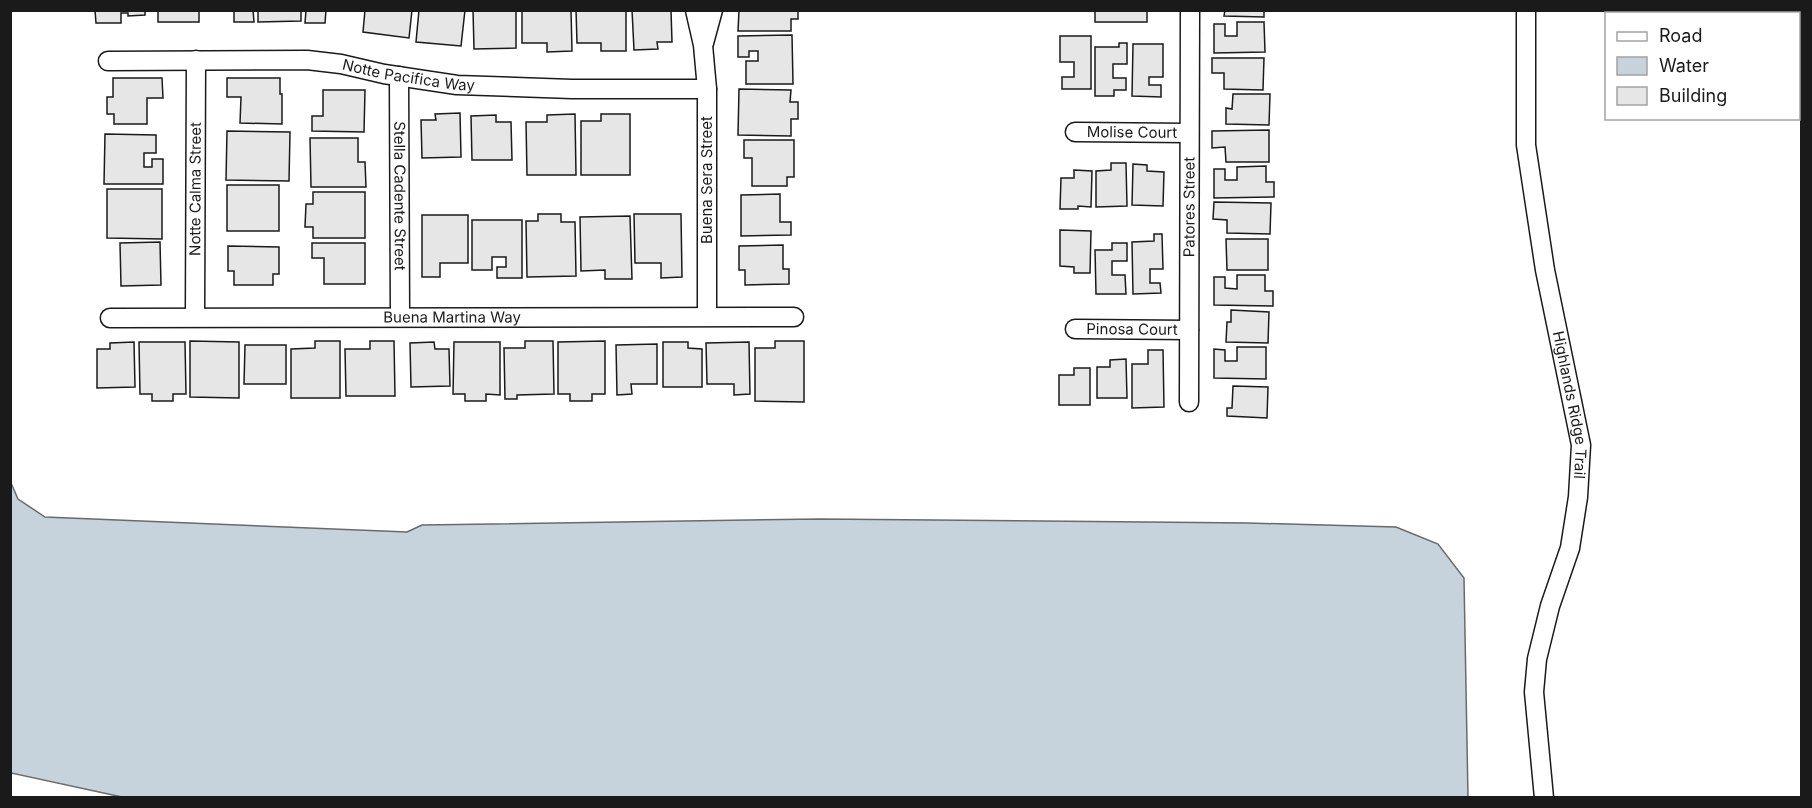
<svg xmlns="http://www.w3.org/2000/svg" width="1812" height="808" font-family="Inter,sans-serif">
	<style>
		.water { fill: #c6d2dc; stroke: #6a6a6a; stroke-width: 1.5 }
		.building { fill: #e6e6e6; stroke: #1a1a1a; stroke-width: 1.5 }
		.lines { fill: none; stroke-linecap: round; stroke-linejoin: round }
		.minor-casing { stroke: #1a1a1a; stroke-width: 21 }
		.minor { stroke: #fff; stroke-width: 18 }
		.labels { text-anchor: middle; stroke-width: 4.5; stroke-linejoin: round; paint-order: stroke }
		.street-label { font-size: 15px; fill: #1a1a1a; stroke: #fff }
	</style>
	<rect width="100%" height="100%" fill="#fff"/>
	<polygon class="water" points="11,483 18,499 45,517 407,532 422,525 820,519 1248,523 1396,527 1438,544 1464,578 1468,797 122,797 11,773"/>
	<g class="building">
		<polygon points="95,10 145,10 145,15 128,16 128,13 121,13 121,23 96,23"/>
		<rect x="158" y="10" width="41" height="12"/>
		<polygon points="234,10 253,10 254,22 234,22"/>
		<polygon points="258,10 301,10 301,21 258,22"/>
		<polygon points="306,10 326,10 325,23 305,23"/>
		<polygon points="365,10 412,10 409,38 363,32"/>
		<polygon points="419,10 465,10 461,46 416,42"/>
		<polygon points="473,10 516,10 516,48 474,49"/>
		<polygon points="522,10 571,10 572,51 547,52 547,43 522,43"/>
		<polygon points="576,10 626,10 626,51 601,51 601,43 577,43"/>
		<polygon points="632,10 671,10 672,42 657,42 658,49 634,50"/>
		<polygon points="739,10 798,10 798,19 791,19 791,31 738,31"/>
		<rect x="1095" y="10" width="52" height="12"/>
		<polygon points="1225,10 1264,10 1264,17 1224,16"/>
		<polygon points="1237,22 1264,22 1265,52 1214,53 1214,24 1225,24 1225,36 1237,36"/>
		<polygon points="792,35 793,84 746,84 746,61 758,61 758,51 749,51 749,57 738,57 738,36"/>
		<polygon points="1060,36 1091,36 1091,89 1062,89 1062,77 1074,77 1074,62 1060,62"/>
		<polygon points="1119,43 1127,43 1127,64 1113,64 1113,78 1126,78 1126,90 1114,90 1114,96 1095,96 1095,47 1119,47"/>
		<polygon points="1133,44 1163,44 1163,77 1149,77 1149,85 1161,85 1161,97 1132,96"/>
		<polygon points="1212,58 1264,58 1263,90 1224,89 1224,73 1212,73"/>
		<polygon points="113,78 162,78 163,98 147,98 147,124 114,124 114,114 107,114 107,97 113,97"/>
		<polygon points="227,78 280,78 280,94 282,94 282,124 240,123 241,97 227,97"/>
		<polygon points="739,89 791,90 790,102 798,102 798,119 791,119 791,136 738,135"/>
		<polygon points="323,90 365,90 364,132 312,131 312,116 323,116"/>
		<polygon points="1233,94 1270,94 1269,125 1226,124 1226,108 1232,109"/>
		<polygon points="460,113 461,157 422,158 421,120 436,120 435,114"/>
		<polygon points="575,114 576,175 527,175 526,122 547,122 547,115"/>
		<polygon points="601,114 630,114 630,175 581,175 581,121 601,121"/>
		<polygon points="496,115 496,122 511,122 512,160 472,160 471,116"/>
		<polygon points="1269,130 1269,162 1226,162 1225,147 1212,148 1212,131"/>
		<polygon points="227,131 290,132 289,181 226,180"/>
		<polygon points="105,134 156,135 156,153 144,153 144,167 152,167 152,159 163,159 163,184 104,184"/>
		<polygon points="310,138 358,138 358,162 365,162 366,187 311,187"/>
		<polygon points="744,140 794,140 794,177 787,177 787,186 752,186 752,158 744,158"/>
		<polygon points="1111,163 1126,163 1127,206 1096,207 1096,171 1111,170"/>
		<polygon points="1133,164 1147,165 1147,171 1164,172 1163,206 1132,205"/>
		<polygon points="1266,166 1266,182 1274,182 1274,197 1214,198 1214,169 1225,169 1225,180 1237,180 1237,167"/>
		<polygon points="1074,170 1092,171 1091,207 1078,206 1078,209 1060,209 1061,178 1074,178"/>
		<rect x="227" y="185" width="52" height="46"/>
		<polygon points="107,189 162,189 162,239 107,238"/>
		<polygon points="313,192 365,192 365,238 313,238 313,227 305,227 306,204 313,204"/>
		<polygon points="780,194 780,222 791,222 791,235 741,236 741,195"/>
		<polygon points="1214,202 1271,203 1270,234 1227,233 1227,220 1213,219"/>
		<polygon points="538,214 561,214 561,222 575,222 576,276 527,277 526,221 538,221"/>
		<polygon points="634,214 681,214 682,277 661,278 661,263 635,263"/>
		<polygon points="422,215 468,215 468,263 440,263 440,277 422,277"/>
		<polygon points="630,216 632,279 605,279 605,270 581,271 580,217"/>
		<polygon points="472,220 522,220 522,278 497,278 497,267 506,267 506,257 492,257 492,270 472,270"/>
		<polygon points="1060,230 1091,231 1090,273 1074,273 1074,267 1060,266"/>
		<polygon points="1154,234 1162,234 1163,269 1150,269 1150,283 1160,283 1161,293 1133,294 1132,242 1154,241"/>
		<polygon points="1226,239 1268,239 1268,270 1227,270"/>
		<polygon points="160,242 161,285 121,286 120,243"/>
		<polygon points="312,243 365,243 365,284 324,284 324,258 312,258"/>
		<polygon points="1112,243 1127,243 1127,261 1112,261 1112,275 1125,275 1126,294 1096,294 1095,250 1112,250"/>
		<polygon points="783,245 783,269 789,269 789,284 745,285 745,270 739,270 739,246"/>
		<polygon points="228,246 279,247 279,274 273,274 273,285 234,285 234,271 228,271"/>
		<polygon points="1237,275 1265,275 1265,291 1273,291 1273,306 1214,305 1214,277 1225,277 1225,288 1237,289"/>
		<polygon points="1231,310 1269,312 1268,343 1226,342 1227,322 1231,322"/>
		<polygon points="190,341 239,342 239,398 190,397"/>
		<polygon points="315,341 340,341 340,398 291,398 291,349 315,348"/>
		<polygon points="370,341 394,341 395,396 346,396 345,349 370,349"/>
		<polygon points="525,341 553,341 554,394 517,395 517,399 505,399 504,348 525,348"/>
		<polygon points="605,341 605,394 592,394 592,401 570,401 570,394 558,394 558,342"/>
		<polygon points="775,341 804,341 804,402 755,401 755,348 775,348"/>
		<polygon points="134,342 135,387 97,388 97,349 110,349 110,343"/>
		<polygon points="139,342 185,342 186,394 173,394 173,401 152,401 152,394 140,394"/>
		<polygon points="434,342 435,349 449,349 450,386 411,387 410,343"/>
		<polygon points="454,342 500,342 500,395 486,394 486,401 465,401 465,394 453,394"/>
		<polygon points="663,342 688,342 688,348 702,349 702,387 663,387"/>
		<polygon points="749,342 750,394 734,395 734,384 707,384 706,343"/>
		<polygon points="657,344 657,384 631,384 632,394 617,395 616,345"/>
		<polygon points="245,345 286,345 286,384 244,384"/>
		<polygon points="1237,347 1266,347 1266,379 1214,378 1214,349 1225,350 1225,361 1237,361"/>
		<polygon points="1148,350 1163,350 1164,407 1132,408 1132,364 1148,364"/>
		<polygon points="1126,359 1127,398 1097,398 1097,367 1110,367 1110,360"/>
		<polygon points="1074,368 1090,368 1090,405 1059,405 1059,375 1074,375"/>
		<polygon points="1233,386 1268,387 1267,418 1227,416 1227,408 1232,408"/>
	</g>
	<g class="lines">
		<g class="minor-casing">
			<g id="minor">
				<polyline points="695,10 703,45 707,89 707,316"/>
				<path id="s1" d="M1526,10V145L1545,270L1581,445L1578,497L1570,548L1550,606L1537,659L1534,692L1544,798"/>
				<polyline points="704,43 713,10"/>
				<path id="s2" d="M108,61L307,60L341,64L384,74L457,85L572,89H707"/>
				<path id="s3" d="M399,76L400,316"/>
				<path id="s4" d="M1075,132L1189,133"/>
				<path id="s5" d="M195,317L196,60"/>
				<path id="s6" d="M110,318L794,317"/>
				<path id="s7" d="M1075,329L1189,330"/>
				<path id="s8" d="M1189,402L1190,10"/>
			</g>
		</g>
		<use href="#minor" class="minor"/>
	</g>
	<g class="labels">
		<g class="street-label">
			<text dy="5" stroke="none"><textPath href="#s2" startOffset="302">Notte Pacifica Way</textPath></text>
			<text dy="5" stroke="none"><textPath href="#s4" startOffset="57">Molise Court</textPath></text>
			<text transform="translate(707 180) rotate(-90)" y="5">Buena Sera Street</text>
			<text dy="5" stroke="none"><textPath href="#s5" startOffset="128">Notte Calma Street</textPath></text>
			<text dy="5" stroke="none"><textPath href="#s3" startOffset="120">Stella Cadente Street</textPath></text>
			<text dy="5" stroke="none"><textPath href="#s8" startOffset="195">Patores Street</textPath></text>
			<text dy="5" stroke="none"><textPath href="#s6" startOffset="342">Buena Martina Way</textPath></text>
			<text dy="5" stroke="none"><textPath href="#s7" startOffset="57">Pinosa Court</textPath></text>
			<text dy="5" stroke="none"><textPath href="#s1" startOffset="399">Highlands Ridge Trail</textPath></text>
		</g>
	</g>
	<rect width="1812" height="808" fill="none" stroke="#1a1a1a" stroke-width="24"/>
	<rect x="1605" y="12" width="195" height="108" fill="#ffffff" stroke="#a3a3a3" stroke-width="1.5"/>
	<rect x="1617" y="32" width="30" height="9" fill="#ffffff" stroke="#a3a3a3" stroke-width="1.5"/>
	<text x="1659" y="42" font-size="18" fill="#1a1a1a">Road</text>
	<rect x="1617" y="57" width="30" height="18" fill="#c6d2dc" stroke="#a3a3a3" stroke-width="1.5"/>
	<text x="1659" y="72" font-size="18" fill="#1a1a1a">Water</text>
	<rect x="1617" y="87" width="30" height="18" fill="#e6e6e6" stroke="#a3a3a3" stroke-width="1.5"/>
	<text x="1659" y="102" font-size="18" fill="#1a1a1a">Building</text>
</svg>
